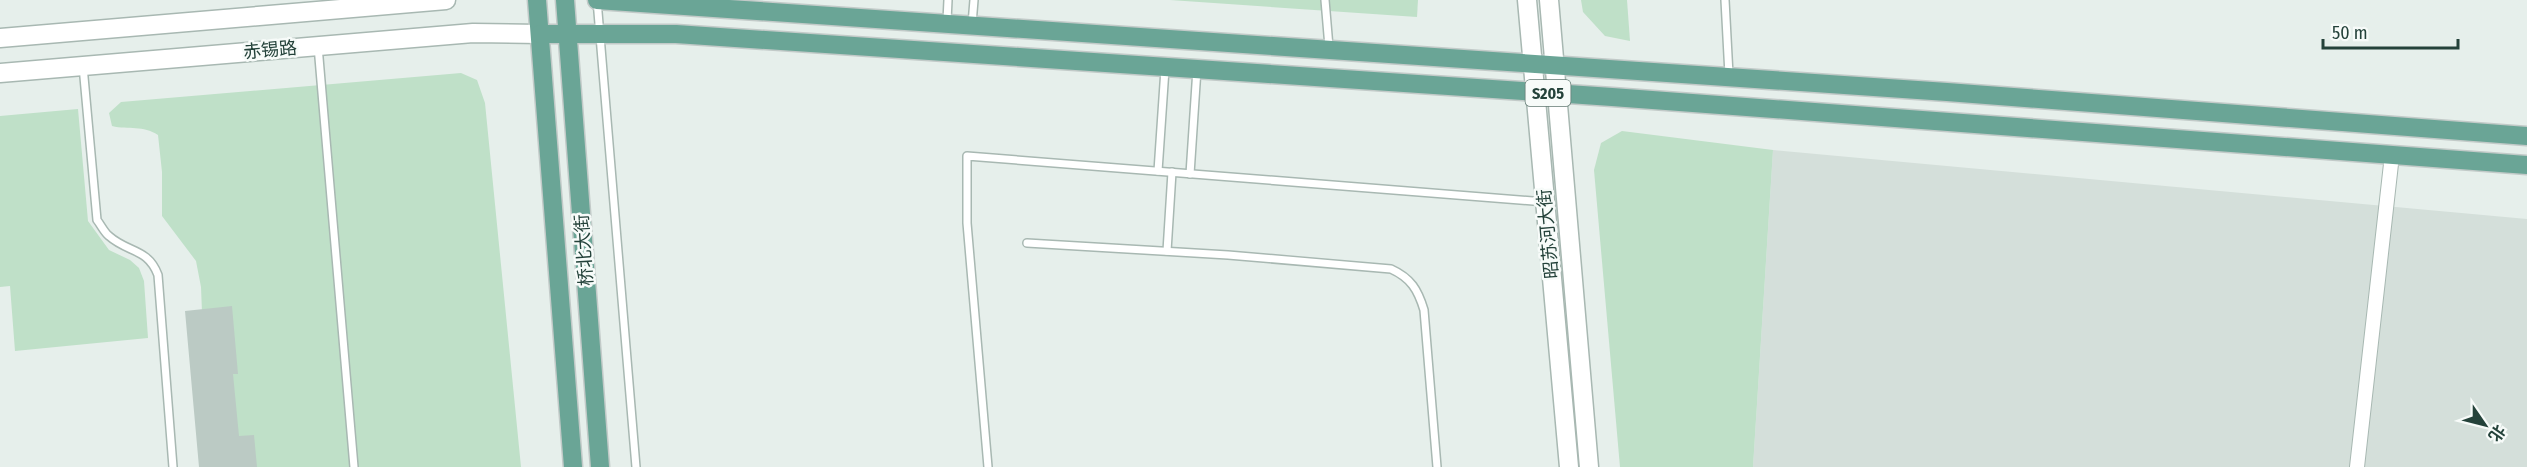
<svg xmlns="http://www.w3.org/2000/svg" width="2527" height="467" font-family="'Fira Sans Condensed','Noto Sans SC',sans-serif">
	<style>
		.built { fill: #d4dfda }
		.green { fill: #bfe0c8 }
		.building { fill: #bbcac4 }
		.lines { fill: none; stroke-linecap: round; stroke-linejoin: round }
		.service-casing { stroke: #a8b8b2; stroke-width: 10 }
		.minor-casing { stroke: #a8b8b2; stroke-width: 16 }
		.tertiary-casing { stroke: #a8b8b2; stroke-width: 21 }
		.primary-casing { stroke: #c2cac8; stroke-width: 21 }
		.service { stroke: #fff; stroke-width: 7 }
		.minor { stroke: #fff; stroke-width: 14 }
		.tertiary { stroke: #fff; stroke-width: 18 }
		.primary { stroke: #6aa596; stroke-width: 18 }
		.labels { text-anchor: middle; stroke-width: 5; stroke-linejoin: round; paint-order: stroke }
		.shield { fill: #f7fbf9; stroke: #637a73; stroke-width: 1.5 }
		.shield-label { font-size: 16px; font-weight: bold; fill: #24423a }
		.street-label { font-size: 18px; fill: #24423a; stroke: #f7fbf9 }
	</style>
	<rect width="100%" height="100%" fill="#e6efeb"/>
	<polygon class="built" points="1773,150 2527,219 2527,467 1753,467"/>
	<g class="green">
		<polygon points="1170,0 1418,0 1417,17"/>
		<polygon points="1581,0 1627,0 1630,41 1605,36 1583,12"/>
		<path d="M461,73L477,80L485,103L521,467H208L201,287L196,261L162,216V172L158,135C143,125 129,130 112,126L109,113L121,102Z"/>
		<polygon points="78,109 88,221 109,250 130,260 139,268 144,281 148,338 15,351 10,286 0,287 0,116"/>
		<polygon points="1622,131 1773,150 1753,467 1620,467 1594,170 1601,143"/>
	</g>
	<polygon class="building" points="232,306 238,374 233,374 239,436 254,435 257,467 199,467 185,311"/>
	<g class="lines">
		<g class="service-casing">
			<g id="service">
				<polyline points="597,0 636,467"/>
				<polyline points="1325,0 1329,47"/>
				<polyline points="1725,0 1729,75"/>
				<polyline points="947,21 948,0"/>
				<polyline points="972,24 974,0"/>
				<polyline points="318,46 354,467"/>
				<path d="M83,66L97,220C101,225 104,232 109,236C128,253 148,248 158,275L173,467"/>
				<polyline points="1158,171 1165,69"/>
				<polyline points="1190,174 1197,69"/>
				<path d="M1027,243L1228,255L1391,269C1411,278 1418,290 1424,310L1437,467"/>
				<polyline points="1167,251 1172,172"/>
				<polyline points="988,467 967,223 967,156 1545,202"/>
			</g>
		</g>
		<g class="minor-casing">
			<polyline id="minor" points="2357,467 2392,155"/>
		</g>
		<g class="tertiary-casing">
			<g id="tertiary">
				<polyline points="1527,0 1569,467"/>
				<polyline points="1549,0 1589,467"/>
				<polyline points="0,38 446,0"/>
				<polyline points="0,73 473,33 540,34"/>
			</g>
		</g>
		<g class="primary-casing">
			<g id="primary">
				<polyline points="537,0 573,467"/>
				<polyline points="565,0 600,467"/>
				<polyline points="597,0 1947,92 2527,136"/>
				<polyline points="540,34 676,34 1612,97 2527,165"/>
			</g>
		</g>
		<use href="#service" class="service"/>
		<use href="#minor" class="minor"/>
		<use href="#tertiary" class="tertiary"/>
		<use href="#primary" class="primary"/>
	</g>
	<g class="labels">
		<rect class="shield" x="1525.5" y="80" width="45" height="26" rx="4.5"/>
		<g class="shield-label">
			<text x="1548" y="99">S205</text>
		</g>
		<g class="street-label">
			<text transform="translate(270 50) rotate(-5)" y="6">赤锡路</text>
			<text transform="translate(1548 234) rotate(-95)" y="6">昭苏河大街</text>
			<text transform="translate(584 250) rotate(-94)" y="6">桥北大街</text>
		</g>
	</g>
	<g transform="translate(2485 425) rotate(125)" stroke="#f7fbf9" stroke-width="4.5" paint-order="stroke">
	<path d="M0-4.5L10 22L0 15L-10 22Z" fill="#24423a"/>
	<text y="-9" font-size="16" font-weight="bold" text-anchor="middle" fill="#24423a">北</text>
	</g>
	<path d="M2323 39v9h135v-9" fill="none" stroke="#24423a" stroke-width="3"/>
	<text x="2332" y="39" font-size="18" fill="#24423a" stroke="#f7fbf9" stroke-width="4.5" paint-order="stroke">50 m</text>
</svg>
